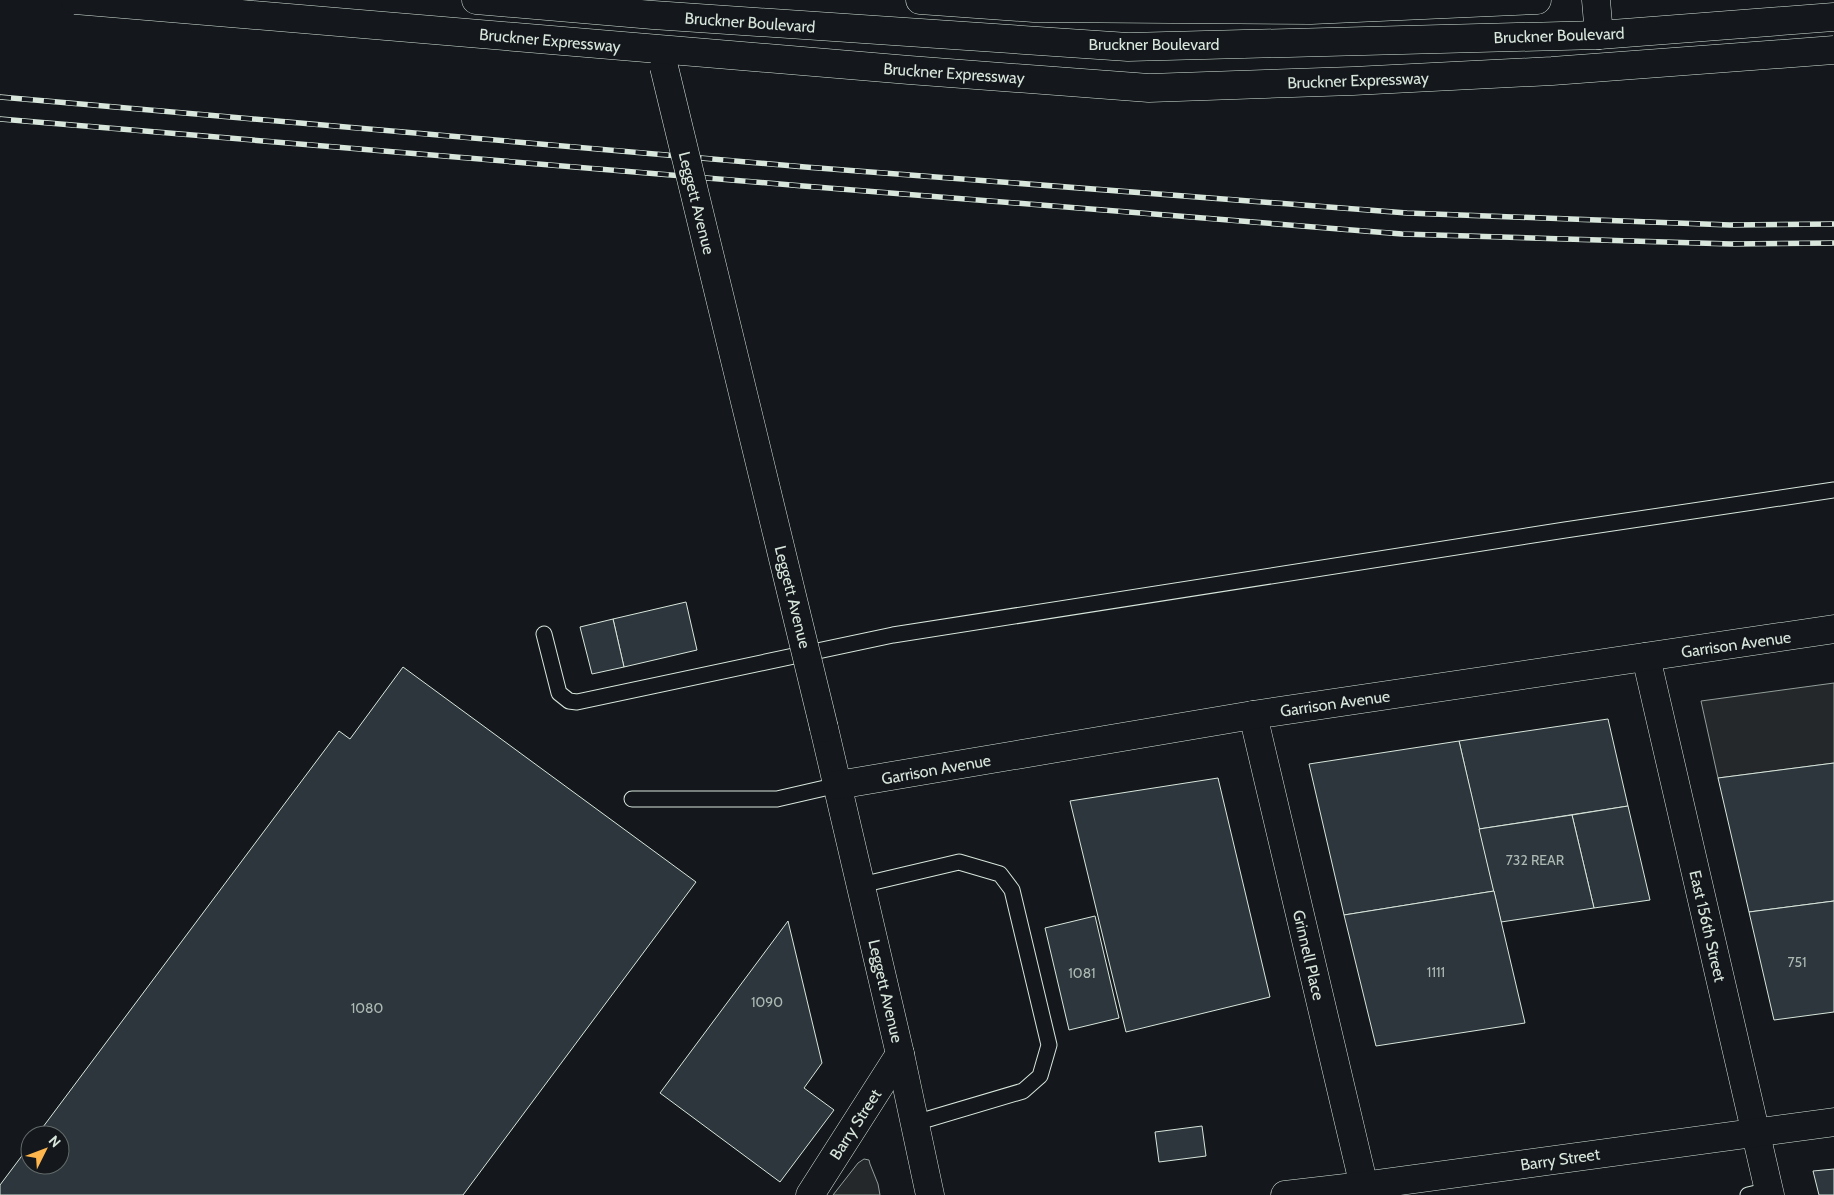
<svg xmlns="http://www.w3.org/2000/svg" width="1834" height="1195" font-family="Cabin,sans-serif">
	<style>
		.parking { fill: #24282b; stroke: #939e99 }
		.building { fill: #2c363c; stroke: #d8e6dc }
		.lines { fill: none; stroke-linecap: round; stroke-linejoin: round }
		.lane-casing { stroke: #d8e6dc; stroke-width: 17 }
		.street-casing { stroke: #d8e6dc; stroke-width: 29 }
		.secondary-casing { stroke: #d8e6dc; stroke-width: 29 }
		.highway-casing { stroke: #d8e6dc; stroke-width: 29 }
		.lane { stroke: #14181c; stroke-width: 15 }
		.street { stroke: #14181c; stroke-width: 28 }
		.secondary { stroke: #14181c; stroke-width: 28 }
		.highway { stroke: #14181c; stroke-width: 28 }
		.rail-casing { stroke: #d8e6dc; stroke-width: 5.5 }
		.rail { stroke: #14181c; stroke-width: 4; stroke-dasharray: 11; stroke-linecap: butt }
		.secondary-bridge-casing { stroke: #d8e6dc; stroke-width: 29; stroke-linecap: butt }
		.highway-bridge-casing { stroke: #d8e6dc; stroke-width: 29; stroke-linecap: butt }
		.secondary-bridge { stroke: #14181c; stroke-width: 28 }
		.highway-bridge { stroke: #14181c; stroke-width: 28 }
		.labels { text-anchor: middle; stroke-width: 4; stroke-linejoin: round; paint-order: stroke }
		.number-label { font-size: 14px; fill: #adbab4 }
		.street-label { font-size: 16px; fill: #d8e6dc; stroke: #14181c }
	</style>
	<rect width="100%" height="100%" fill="#14181c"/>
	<g class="parking">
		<polygon points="1834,683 1834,763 1718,778 1701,701"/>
		<polygon points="864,1159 869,1160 870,1164 878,1184 880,1195 833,1195 858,1163"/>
	</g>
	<g class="building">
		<polygon points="686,602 697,650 624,667 613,619"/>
		<polygon points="613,619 624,667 592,674 580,627"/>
		<polygon points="403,667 696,882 463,1195 0,1195 0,1185 30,1145 30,1165 60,1165 60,1135 37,1135 339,731 350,739"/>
		<polygon points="1608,719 1628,806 1479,829 1459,741"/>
		<polygon points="1459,741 1494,891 1344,915 1309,764"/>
		<polygon points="1834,763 1834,901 1749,912 1718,778"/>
		<polygon points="1218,778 1270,997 1126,1032 1070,801"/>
		<polygon points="1628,806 1650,900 1594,908 1572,815"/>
		<polygon points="1572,815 1594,908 1501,922 1479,829"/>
		<polygon points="1494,891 1525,1023 1376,1046 1344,915"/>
		<polygon points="1834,901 1834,1012 1774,1020 1749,912"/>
		<polygon points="1095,916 1119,1018 1069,1030 1045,928"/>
		<polygon points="788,921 822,1063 804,1088 834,1110 780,1182 660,1093"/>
		<polygon points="1202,1126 1206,1156 1159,1162 1155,1132"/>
		<polygon points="1834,1169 1834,1195 1819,1195 1813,1171"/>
	</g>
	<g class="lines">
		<g class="lane-casing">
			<g id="lane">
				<polyline points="544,634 559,693 569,701 577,702 893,635 1565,530 1834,490"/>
				<polyline points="632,799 777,799 838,785"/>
				<polyline points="861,885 959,862 1000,874 1012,890 1049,1045 1040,1076 1023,1091 915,1123"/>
				<polyline points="1748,1195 1769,1190"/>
			</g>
		</g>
		<g class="street-casing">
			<g id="street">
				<polyline points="1596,0 1599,35"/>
				<polyline points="1646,657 1770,1195"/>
				<polyline points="1253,715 1366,1195"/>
				<polyline points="1285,1195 1363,1186 1834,1122"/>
			</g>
		</g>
		<g class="secondary-casing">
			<g id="secondary">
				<polyline points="476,0 653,15 1128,47 1599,35 1834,17"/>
				<polyline points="824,728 900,1054 930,1195"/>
				<polyline points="838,785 1253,715 1834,629"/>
				<polyline points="810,1195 900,1054"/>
			</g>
		</g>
		<g class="highway-casing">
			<polyline id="highway" points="920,0 1034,8 1311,10 1537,0"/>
		</g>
		<use href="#lane" class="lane"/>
		<use href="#street" class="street"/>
		<use href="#secondary" class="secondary"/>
		<use href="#highway" class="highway"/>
		<g class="rail-casing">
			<g id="rail">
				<polyline points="0,97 805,167 1407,213 1730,225 1834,224"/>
				<polyline points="0,119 803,186 1402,234 1731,244 1834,243"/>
			</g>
		</g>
		<use href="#rail" class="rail"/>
		<g class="secondary-bridge-casing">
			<polyline id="secondary-bridge" points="664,67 824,728"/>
		</g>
		<g class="highway-bridge-casing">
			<polyline id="highway-bridge" points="75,0 909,70 1149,88 1353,81 1552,71 1834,50"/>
		</g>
		<use href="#secondary-bridge" class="secondary-bridge"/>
		<use href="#highway-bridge" class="highway-bridge"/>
	</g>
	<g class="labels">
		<g class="number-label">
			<text x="1535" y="865">732 REAR</text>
			<text x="1797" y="967">751</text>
			<text x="1436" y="977">1111</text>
			<text x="1082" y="978">1081</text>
			<text x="767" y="1007">1090</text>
			<text x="367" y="1013">1080</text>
		</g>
		<g class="street-label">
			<text transform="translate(750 22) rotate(4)" y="6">Bruckner Boulevard</text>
			<text transform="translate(1559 35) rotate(-2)" y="6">Bruckner Boulevard</text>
			<text transform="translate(550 40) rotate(5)" y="6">Bruckner Expressway</text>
			<text x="1154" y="50">Bruckner Boulevard</text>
			<text transform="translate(954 73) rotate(4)" y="6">Bruckner Expressway</text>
			<text transform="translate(1358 80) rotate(-2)" y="6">Bruckner Expressway</text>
			<text transform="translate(697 203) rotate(76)" y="6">Leggett Avenue</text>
			<text transform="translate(793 597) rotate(76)" y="6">Leggett Avenue</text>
			<text transform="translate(1736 644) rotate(-8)" y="6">Garrison Avenue</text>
			<text transform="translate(1335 703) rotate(-8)" y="6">Garrison Avenue</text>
			<text transform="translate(936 769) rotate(-10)" y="6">Garrison Avenue</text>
			<text transform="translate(1708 926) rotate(77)" y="6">East 156th Street</text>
			<text transform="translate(1309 955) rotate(77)" y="6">Grinnell Place</text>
			<text transform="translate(886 991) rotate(77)" y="6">Leggett Avenue</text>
			<text transform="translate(855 1124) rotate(-57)" y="6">Barry Street</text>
			<text transform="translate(1560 1159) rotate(-8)" y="6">Barry Street</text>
		</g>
	</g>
	<g transform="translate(45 1150) rotate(48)"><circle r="24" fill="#14181c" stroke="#626a69"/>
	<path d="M0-4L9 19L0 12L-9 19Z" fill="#ffb74d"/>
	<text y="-8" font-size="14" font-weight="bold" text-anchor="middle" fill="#d8e6dc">N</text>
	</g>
</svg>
